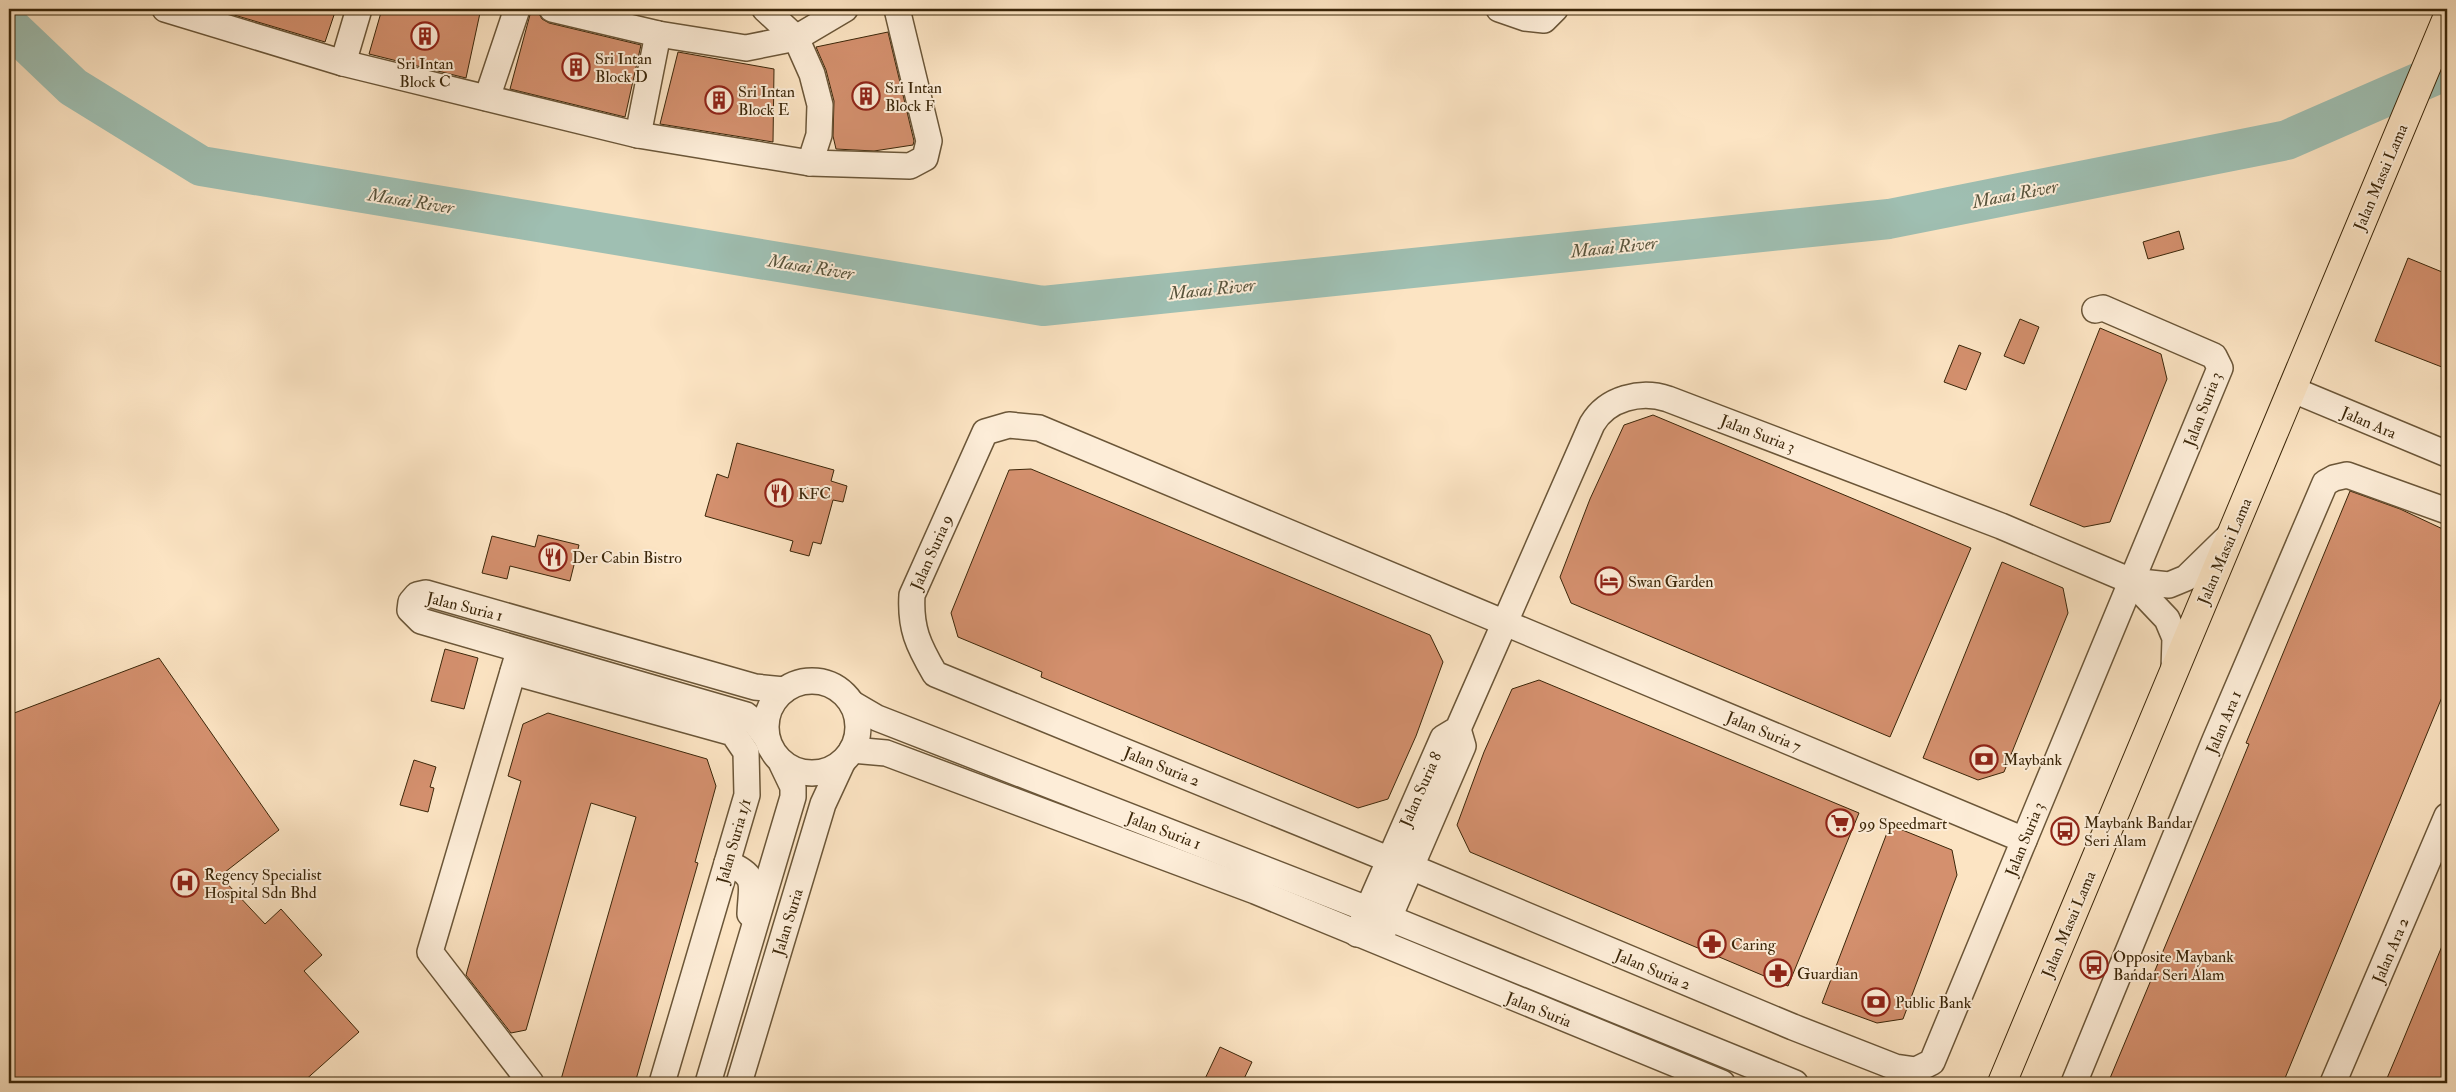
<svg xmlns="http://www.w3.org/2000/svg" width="2456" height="1092" font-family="'IM FELL Double Pica',serif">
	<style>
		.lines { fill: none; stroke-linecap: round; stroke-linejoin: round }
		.river { stroke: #9fbfb2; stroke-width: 40 }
		.building { fill: #d4906e; stroke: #3b2609 }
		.minor-casing { stroke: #6b5638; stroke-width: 28 }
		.major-casing { stroke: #3b2609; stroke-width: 30 }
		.minor { stroke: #fdedd8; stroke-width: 25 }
		.major { stroke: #fce4c3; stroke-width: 28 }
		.labels { text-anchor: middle; stroke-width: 4; stroke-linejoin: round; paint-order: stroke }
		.poi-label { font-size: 16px; fill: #3b2609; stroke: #fdedd8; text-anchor: start }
		.street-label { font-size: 16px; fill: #3b2609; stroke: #fdedd8 }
		.water-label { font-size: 18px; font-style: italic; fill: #59543c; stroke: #fdedd8 }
	</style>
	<rect width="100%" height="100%" fill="#fce4c3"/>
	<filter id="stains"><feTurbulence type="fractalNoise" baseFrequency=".004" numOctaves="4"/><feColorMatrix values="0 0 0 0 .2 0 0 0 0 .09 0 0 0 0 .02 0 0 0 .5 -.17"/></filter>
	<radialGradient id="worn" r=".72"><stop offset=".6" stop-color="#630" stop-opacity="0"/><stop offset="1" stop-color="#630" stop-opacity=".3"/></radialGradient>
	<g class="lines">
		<polyline class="river" points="9,26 73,87 201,166 1043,306 1889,219 2287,140 2447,70"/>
	</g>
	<g class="building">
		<polygon points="214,9 336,9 325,42"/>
		<polygon points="382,9 462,9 480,13 466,78 369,54"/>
		<polygon points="531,11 538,12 542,19 549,23 641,45 625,117 510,89"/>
		<polygon points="888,32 914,141 913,145 874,151 836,149 833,136 834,101 826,70 816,47"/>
		<polygon points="678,52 774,69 773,142 660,124"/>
		<polygon points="2179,231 2184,249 2148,259 2143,242"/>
		<polygon points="2408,258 2447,274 2447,369 2375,341"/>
		<polygon points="2020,319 2039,327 2024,364 2004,356"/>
		<polygon points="2100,328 2161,354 2167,379 2110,522 2084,527 2030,505"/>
		<polygon points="1959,345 1981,353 1966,390 1944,382"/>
		<polygon points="1653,415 1971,548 1890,737 1571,603 1560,577 1590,499 1624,425"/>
		<polygon points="737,443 834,470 831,481 847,486 843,502 833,500 821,544 813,542 809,556 790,551 793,541 705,516 717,474 728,478"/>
		<polygon points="1031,469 1430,635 1443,662 1416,736 1388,799 1358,808 1041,677 1042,672 958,637 951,613 1009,470"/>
		<polygon points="2350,491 2400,509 2447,531 2447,685 2283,1083 2108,1083 2222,810 2249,744 2246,743"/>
		<polygon points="538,535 579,545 570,581 510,566 507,579 482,573 492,536 535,547"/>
		<polygon points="2002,562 2063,588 2068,613 2004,772 1978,780 1923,758"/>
		<polygon points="445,649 478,658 464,709 431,701"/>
		<polygon points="159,658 279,830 220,876 265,924 281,909 322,955 304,971 359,1032 302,1083 9,1083 9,715"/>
		<polygon points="1539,680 1859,813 1788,986 1470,852 1457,825 1484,752 1512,689"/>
		<polygon points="548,713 707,759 716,786 695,862 698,863 635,1083 560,1083 636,817 591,803 526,1030 511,1033 466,975 521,781 508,776 523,724"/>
		<polygon points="414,760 436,767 430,787 434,788 428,812 400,805"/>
		<polygon points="1890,825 1952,850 1957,875 1903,1019 1877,1023 1822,1003"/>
		<polygon points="2447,934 2447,1083 2385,1083 2399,1050"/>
		<polygon points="1220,1047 1252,1062 1242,1083 1203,1083"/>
	</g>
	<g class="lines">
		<g class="minor-casing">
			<g id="minor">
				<polyline points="165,9 343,63 638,135 810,163 910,166 925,158 929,141 897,9"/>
				<polyline points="552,9 658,34 746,48 796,38 845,9"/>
				<polyline points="765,9 796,38 812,74 820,105 819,135 810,163"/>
				<polyline points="1499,9 1525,18 1544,20 1555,9"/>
				<polyline points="343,63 359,9"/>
				<polyline points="487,98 517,9"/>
				<polyline points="638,135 658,34"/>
				<polyline points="2291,389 2447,454"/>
				<polyline points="2131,581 2167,619 2175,638 2174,670"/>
				<polyline points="517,658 430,952 531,1083"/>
				<polyline points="513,672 733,733 746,752 747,795 662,1083"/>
				<circle cx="812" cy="727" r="46"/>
				<polyline points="853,704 877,718 1367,909 1795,1083"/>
				<polyline points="766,737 755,722 746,715 421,621 410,610 411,602 417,595 426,593 755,687 784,690"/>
				<polyline points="852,750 886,753 1255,891 1722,1083"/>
				<path d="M1388,859L935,674C918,645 910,628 912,595L985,432L1009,425L1039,428L2024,840"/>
				<path d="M727,863C759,876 751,884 750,914"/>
				<polyline points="1411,867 1793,1027 1895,1067 1916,1070 1932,1062 2220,368 2214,356 2103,308 2095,310"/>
				<path d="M1357,934L1443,738L1458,729L1592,424C1607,398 1641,390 1668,399L2001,526L2131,581L2169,585L2186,578L2228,537"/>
				<polyline points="1382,934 1463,746 1458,729"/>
				<polyline points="708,1083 793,797 793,787 782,764"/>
				<polyline points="739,1083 823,804 842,763"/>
				<polyline points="2074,1083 2215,740 2325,483 2334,478 2347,475 2447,511"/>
				<polyline points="2333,1083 2447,816"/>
			</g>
		</g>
		<g class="major-casing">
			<polyline id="major" points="2002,1083 2447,18"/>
		</g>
		<use href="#minor" class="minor"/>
		<use href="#major" class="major"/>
	</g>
	<defs>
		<g id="building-ring" transform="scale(1.4375)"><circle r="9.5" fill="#fdedd8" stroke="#8f2418" stroke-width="1.5"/><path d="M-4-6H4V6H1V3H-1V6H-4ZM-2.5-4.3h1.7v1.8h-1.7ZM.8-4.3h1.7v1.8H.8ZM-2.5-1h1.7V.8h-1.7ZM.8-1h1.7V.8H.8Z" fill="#8f2418"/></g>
		<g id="restaurant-ring" transform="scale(1.4375)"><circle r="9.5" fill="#fdedd8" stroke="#8f2418" stroke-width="1.5"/><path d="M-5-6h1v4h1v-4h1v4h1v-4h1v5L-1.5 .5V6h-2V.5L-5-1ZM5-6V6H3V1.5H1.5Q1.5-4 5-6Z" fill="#8f2418"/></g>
		<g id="hotel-ring" transform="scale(1.4375)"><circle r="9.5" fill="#fdedd8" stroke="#8f2418" stroke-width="1.5"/><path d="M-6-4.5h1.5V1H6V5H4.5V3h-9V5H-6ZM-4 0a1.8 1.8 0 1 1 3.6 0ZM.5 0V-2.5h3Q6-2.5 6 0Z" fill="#8f2418"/></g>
		<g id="bank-ring" transform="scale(1.4375)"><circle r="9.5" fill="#fdedd8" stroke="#8f2418" stroke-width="1.5"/><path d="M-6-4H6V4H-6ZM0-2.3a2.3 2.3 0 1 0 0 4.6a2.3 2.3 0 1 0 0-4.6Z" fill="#8f2418"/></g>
		<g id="supermarket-ring" transform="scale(1.4375)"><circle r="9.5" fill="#fdedd8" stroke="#8f2418" stroke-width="1.5"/><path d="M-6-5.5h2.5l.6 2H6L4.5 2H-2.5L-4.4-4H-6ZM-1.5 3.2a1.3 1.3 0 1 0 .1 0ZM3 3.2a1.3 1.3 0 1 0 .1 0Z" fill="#8f2418"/></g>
		<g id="bus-ring" transform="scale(1.4375)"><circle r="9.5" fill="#fdedd8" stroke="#8f2418" stroke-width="1.5"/><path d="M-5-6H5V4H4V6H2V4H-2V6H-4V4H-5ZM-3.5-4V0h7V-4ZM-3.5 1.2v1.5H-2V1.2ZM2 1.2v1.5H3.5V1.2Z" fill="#8f2418"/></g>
		<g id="hospital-ring" transform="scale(1.4375)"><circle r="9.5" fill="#fdedd8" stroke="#8f2418" stroke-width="1.5"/><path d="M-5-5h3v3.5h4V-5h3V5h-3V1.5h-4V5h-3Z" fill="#8f2418"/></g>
		<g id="pharmacy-ring" transform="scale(1.4375)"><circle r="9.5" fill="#fdedd8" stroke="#8f2418" stroke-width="1.5"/><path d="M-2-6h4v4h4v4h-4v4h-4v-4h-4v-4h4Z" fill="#8f2418"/></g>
	</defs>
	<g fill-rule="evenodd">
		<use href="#building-ring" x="425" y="36"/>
		<use href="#building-ring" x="576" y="67"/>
		<use href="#building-ring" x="866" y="96"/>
		<use href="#building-ring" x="719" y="100"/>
		<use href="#restaurant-ring" x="779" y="493"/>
		<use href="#restaurant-ring" x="553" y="557"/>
		<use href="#hotel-ring" x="1609" y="581"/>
		<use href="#bank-ring" x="1984" y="759"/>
		<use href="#supermarket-ring" x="1840" y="823"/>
		<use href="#bus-ring" x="2065" y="831"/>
		<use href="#hospital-ring" x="185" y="883"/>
		<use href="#pharmacy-ring" x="1712" y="944"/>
		<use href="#bus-ring" x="2094" y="965"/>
		<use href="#pharmacy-ring" x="1778" y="973"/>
		<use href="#bank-ring" x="1876" y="1002"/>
	</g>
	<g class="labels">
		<g class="poi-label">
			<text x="595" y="64">Sri Intan<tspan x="595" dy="18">Block D</tspan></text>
			<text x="425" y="69" text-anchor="middle">Sri Intan<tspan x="425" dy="18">Block C</tspan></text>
			<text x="885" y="93">Sri Intan<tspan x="885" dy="18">Block F</tspan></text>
			<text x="738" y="97">Sri Intan<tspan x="738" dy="18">Block E</tspan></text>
			<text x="798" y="499">KFC</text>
			<text x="572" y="563">Der Cabin Bistro</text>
			<text x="1628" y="587">Swan Garden</text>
			<text x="2003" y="765">Maybank</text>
			<text x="2084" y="828">Maybank Bandar<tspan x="2084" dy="18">Seri Alam</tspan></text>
			<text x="1859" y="829">99 Speedmart</text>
			<text x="204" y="880">Regency Specialist<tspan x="204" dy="18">Hospital Sdn Bhd</tspan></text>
			<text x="1731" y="950">Caring</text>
			<text x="2113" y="962">Opposite Maybank<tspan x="2113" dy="18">Bandar Seri Alam</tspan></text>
			<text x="1797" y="979">Guardian</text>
			<text x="1895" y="1008">Public Bank</text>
		</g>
		<g class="street-label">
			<text transform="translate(2380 177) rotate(-67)" y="6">Jalan Masai Lama</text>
			<text transform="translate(2202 409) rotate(-69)" y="6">Jalan Suria 3</text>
			<text transform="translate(2369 422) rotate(23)" y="6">Jalan Ara</text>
			<text transform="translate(1758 433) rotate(21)" y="6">Jalan Suria 3</text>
			<text transform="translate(2224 551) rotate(-67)" y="6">Jalan Masai Lama</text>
			<text transform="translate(931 552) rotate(-66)" y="6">Jalan Suria 9</text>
			<text transform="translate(465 606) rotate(14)" y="6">Jalan Suria 1</text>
			<text transform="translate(2223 722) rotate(-67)" y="6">Jalan Ara 1</text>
			<text transform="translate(1764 731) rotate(23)" y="6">Jalan Suria 7</text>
			<text transform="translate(1162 766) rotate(22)" y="6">Jalan Suria 2</text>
			<text transform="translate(1420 789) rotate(-66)" y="6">Jalan Suria 8</text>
			<text transform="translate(1164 830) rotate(21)" y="6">Jalan Suria 1</text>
			<text transform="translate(2024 839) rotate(-68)" y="6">Jalan Suria 3</text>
			<text transform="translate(733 841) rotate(-74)" y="6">Jalan Suria 1/1</text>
			<text transform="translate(787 922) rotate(-73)" y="6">Jalan Suria</text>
			<text transform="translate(2068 924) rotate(-67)" y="6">Jalan Masai Lama</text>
			<text transform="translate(2390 950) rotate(-67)" y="6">Jalan Ara 2</text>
			<text transform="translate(1653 969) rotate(23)" y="6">Jalan Suria 2</text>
			<text transform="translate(1539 1009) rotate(22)" y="6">Jalan Suria</text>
		</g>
		<g class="water-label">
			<text transform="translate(2015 194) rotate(-11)" y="6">Masai River</text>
			<text transform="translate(411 201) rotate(9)" y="6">Masai River</text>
			<text transform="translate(1614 247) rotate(-6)" y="6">Masai River</text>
			<text transform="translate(811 267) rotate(9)" y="6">Masai River</text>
			<text transform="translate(1212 289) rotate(-6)" y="6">Masai River</text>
		</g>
	</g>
	<rect width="2456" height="1092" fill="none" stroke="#fce4c3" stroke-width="30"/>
	<rect x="10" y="10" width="2436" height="1072" fill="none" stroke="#3b2609" stroke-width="2.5"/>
	<rect x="15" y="15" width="2426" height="1062" fill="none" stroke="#3b2609"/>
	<rect width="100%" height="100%" filter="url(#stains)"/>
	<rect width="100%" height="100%" fill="url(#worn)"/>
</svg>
